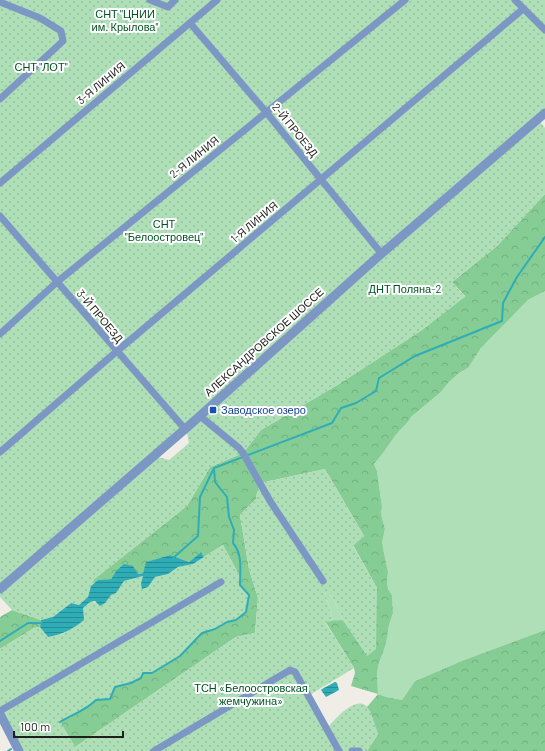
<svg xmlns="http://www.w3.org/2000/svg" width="545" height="751" font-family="Barlow,sans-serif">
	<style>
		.grass { fill: #aedfb7 }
		.forest { fill: url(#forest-crowns) }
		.garden { fill: url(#garden-dots); fill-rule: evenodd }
		.water { fill: url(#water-rules) }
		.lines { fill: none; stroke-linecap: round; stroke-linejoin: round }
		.stream { stroke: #2fadb7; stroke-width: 2 }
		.minor { stroke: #7d97c5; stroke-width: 7 }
		.tertiary { stroke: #7d97c5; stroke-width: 9 }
		.transit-dot { fill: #1a4fb4; stroke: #fff; stroke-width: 1.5 }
		.labels { text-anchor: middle; stroke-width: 4; stroke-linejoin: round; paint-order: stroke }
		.park-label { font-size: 11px; fill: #005422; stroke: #fff }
		.street-label { font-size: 11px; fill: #1f1f1c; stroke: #fff }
		.transit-label { font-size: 11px; fill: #164399; stroke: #fff; text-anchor: start }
	</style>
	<defs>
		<pattern id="forest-crowns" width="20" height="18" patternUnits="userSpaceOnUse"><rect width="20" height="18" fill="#86cd95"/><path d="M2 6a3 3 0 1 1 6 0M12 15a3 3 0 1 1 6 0" fill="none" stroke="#73b080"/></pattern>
		<pattern id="garden-dots" width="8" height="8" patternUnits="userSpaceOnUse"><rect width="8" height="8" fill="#aedfb7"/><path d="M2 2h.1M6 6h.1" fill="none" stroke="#95bf9d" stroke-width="1.8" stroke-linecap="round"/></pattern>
		<pattern id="water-rules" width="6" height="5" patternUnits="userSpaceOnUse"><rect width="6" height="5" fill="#2fadb7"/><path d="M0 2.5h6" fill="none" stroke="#278c94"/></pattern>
	</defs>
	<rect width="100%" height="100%" fill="#efede5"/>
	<g class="grass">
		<path d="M545,291V630L464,660L415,681L402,700L387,697L378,694L377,673L379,663L386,644L389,625L393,613L392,595L388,589L387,581L388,572L382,543L385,529L381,514L382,507L377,471L374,464C382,455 388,446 395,436C400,429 407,425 411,417L441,392L448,383L459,373L468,368L481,348L528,300Z"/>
		<polygon points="325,592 329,592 334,600 343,620 333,621"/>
	</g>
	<g class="forest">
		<path d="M545,194V291L528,300L481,348L468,368L459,373L448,383L441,392L411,417C407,425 400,429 395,436C388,446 382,455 374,464L377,471L382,507L381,514L385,529L382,543L388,572L387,581L388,589L392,595L393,613L389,625L386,644L379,663L377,673L378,694L387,697L402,700L415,681L464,660L545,630V751H367L378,734L367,707L378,694L351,686L355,673L354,668L325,621L343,620L367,655L377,588L353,545L364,536L325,469L265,482L260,484L256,499L240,515L249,569L258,598L255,633L236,637L75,747L60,722C73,714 85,711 96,700L110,699L115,687L131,683L143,673H152L180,656L202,633L215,629L227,622L236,620L246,612L249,595L240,585V577L223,545L204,557L201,552L189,562L170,555L147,562L143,573L138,574L116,571L111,579L98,580L95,583L93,580L187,506L210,467L243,453L261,430L339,384L422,330L465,296L452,282L497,246Z"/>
		<polygon points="12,610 41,620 40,627 34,628 0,649 0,617"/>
	</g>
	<g class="garden">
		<path d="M0,0H545V113L538,119L545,128V194L497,246L452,282L465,297L422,330L339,384L261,430L243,453L210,467L187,506L93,580L95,583L91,586L88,597L79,605L71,603L53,617L41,620L12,610L0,597ZM186,429L189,443L169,460L154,456Z"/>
		<path d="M325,469L364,536L353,546L377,588L376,649L367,656L343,620L334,600L329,592H325L333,621L325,622L354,668L308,696L327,729C333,720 358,693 368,708C373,715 375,726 378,734L367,751H19L0,714V649L34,628L40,627L48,637C64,635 83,627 83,608L90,602L105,603L110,595L116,593L124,581L144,576L142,588L148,587L155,577L168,574L178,567L193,564L223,545L240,577V585L249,595L246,612L236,620L227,622L215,629L202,633L180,656L152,673H143C138,683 125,684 115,687L110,699L96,700C85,711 73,714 60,721L75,747L236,637L255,633L258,598L249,569L240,515L256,499V495L260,484L265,482Z"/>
	</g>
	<g class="water">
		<path d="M201,552L204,557L193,564L178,567L168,574L155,577L148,587L142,589L141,584L143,576L124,581L116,593L111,595L105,603L100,606L95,601L90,602L83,608L84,620C73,629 62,635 48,637L40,627L41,620L53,617L71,603L79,605L88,597L91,586L98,580L111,579L116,571L124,564L133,566L138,574L143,573L146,562L170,555L189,562Z"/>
		<polygon points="335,682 337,683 339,690 326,697 321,690 322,689"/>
	</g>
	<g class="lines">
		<g class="stream">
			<polyline points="173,558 198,536 200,497 214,468 332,423 341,408 356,403 376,391 379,378 415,356 502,321 503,303 517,277 545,237"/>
			<polyline points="0,641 28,623 42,623"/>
			<path d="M60,722C73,714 85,711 96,700L110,699L115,687L131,683L141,678L143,673H152L180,656L202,633L215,629L227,622L236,620L246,612L249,595L240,585C240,570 243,555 233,543L234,530L229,517L227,497L215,482L214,469"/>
			<polyline points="8,751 11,749"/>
		</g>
		<g class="minor">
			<polyline points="150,0 168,7 175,0"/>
			<polyline points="515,0 545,30"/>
			<polyline points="0,2 40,18 61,31 63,41 0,99"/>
			<polyline points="190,23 266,112 381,253"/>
			<polyline points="0,183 217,0"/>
			<polyline points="0,216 185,429"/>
			<polyline points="0,334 57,282 405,0"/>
			<polyline points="200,416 239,448 243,453 270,501 323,581"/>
			<polyline points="0,452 116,352 523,9"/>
			<polyline points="0,711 221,582"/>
			<polyline points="154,751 290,670 295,672 339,751"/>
			<polyline points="352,751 359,751"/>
		</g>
		<g class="tertiary">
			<polyline points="0,589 192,423 380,255 545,113"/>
			<polyline points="0,714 19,751"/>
		</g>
	</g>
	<rect class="transit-dot" x="209" y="406" width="8" height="8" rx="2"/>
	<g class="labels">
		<g class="park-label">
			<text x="125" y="18">СНТ "ЦНИИ<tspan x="125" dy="13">им. Крылова"</tspan></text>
			<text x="41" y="71">СНТ "ЛОТ"</text>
			<text x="164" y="228">СНТ<tspan x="164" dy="13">"Белоостровец"</tspan></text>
			<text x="405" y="293">ДНТ Поляна-2</text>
			<text x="251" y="692">ТСН «Белоостровская<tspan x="251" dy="13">жемчужина»</tspan></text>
		</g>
		<g class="street-label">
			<text transform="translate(101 83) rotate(-40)" y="4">3-Я ЛИНИЯ</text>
			<text transform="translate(295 130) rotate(51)" y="4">2-Й ПРОЕЗД</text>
			<text transform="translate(194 157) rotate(-39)" y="4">2-Я ЛИНИЯ</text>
			<text transform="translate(254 222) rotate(-40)" y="4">1-Я ЛИНИЯ</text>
			<text transform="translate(100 316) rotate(50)" y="4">3-Й ПРОЕЗД</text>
			<text transform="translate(264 342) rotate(-42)" y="4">АЛЕКСАНДРОВСКОЕ ШОССЕ</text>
		</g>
		<g class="transit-label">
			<text x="221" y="414">Заводское озеро</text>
		</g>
	</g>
	<path d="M14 731v6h109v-6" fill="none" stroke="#1f1f1c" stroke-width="2"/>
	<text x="20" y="731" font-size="12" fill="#1f1f1c" stroke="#ffffff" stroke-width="3" paint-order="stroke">100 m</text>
</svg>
